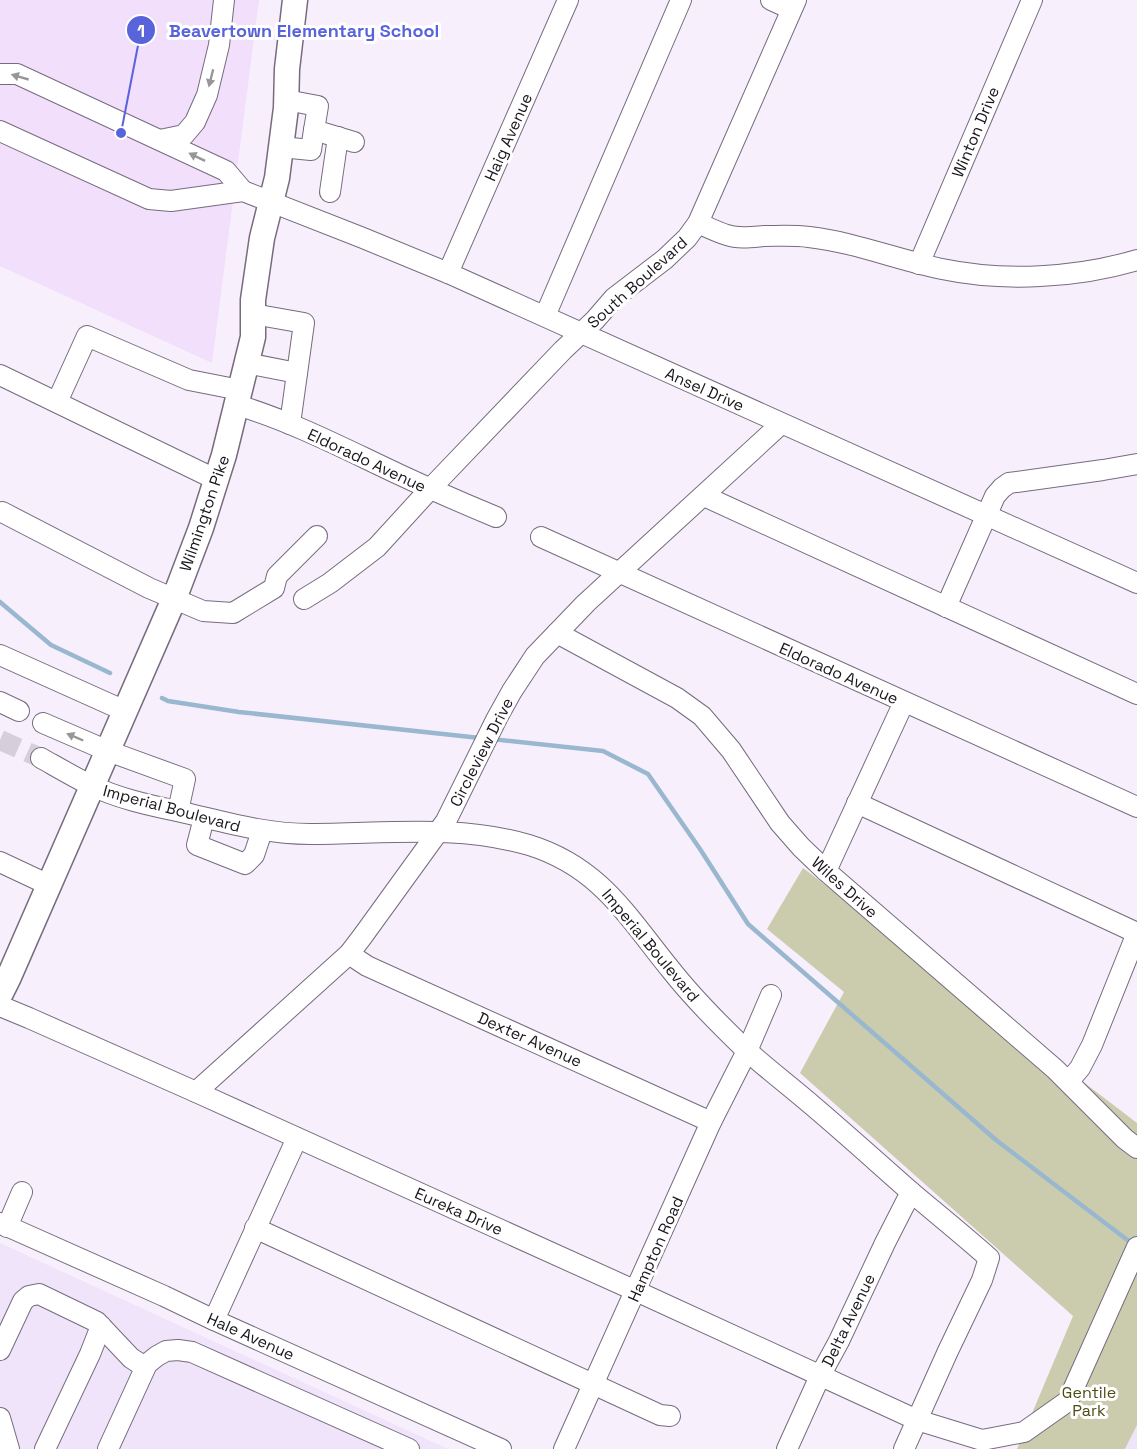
<svg xmlns="http://www.w3.org/2000/svg" width="1137" height="1449" font-family="'Space Grotesk',sans-serif">
	<style>
		.industrial { fill: #efe4f9 }
		.built { fill: #f1dffc }
		.green { fill: #caccad }
		.lines { fill: none; stroke-linecap: round; stroke-linejoin: round }
		.stream { stroke: #99b7cf; stroke-width: 4.5 }
		.minor-tunnel { stroke: #d7cedb; stroke-width: 20; stroke-dasharray: 20 10; stroke-linecap: butt }
		.minor-casing { stroke: #776b7e; stroke-width: 22 }
		.major-casing { stroke: #776b7e; stroke-width: 27 }
		.minor { stroke: #fff; stroke-width: 20 }
		.major { stroke: #fff; stroke-width: 24 }
		.oneway { fill: #989699 }
		.labels { text-anchor: middle; stroke-width: 6; stroke-linejoin: round; paint-order: stroke }
		.street-label { font-size: 16px; fill: #1b161d; stroke: #fff }
		.park-label { font-size: 16px; fill: #4c4d14; stroke: #fff }
		.leader { fill: none; stroke: #5963da; stroke-width: 2 }
		.callout-dot { fill: #5963da; stroke: #fff; stroke-width: 2 }
		.mark-label { font-size: 18px; text-anchor: middle; font-weight: bold; fill: #fff }
		.callout-label { font-size: 18px; text-anchor: middle; font-weight: bold; fill: #5963da; stroke: #fff; stroke-width: 6; stroke-linejoin: round; paint-order: stroke }
	</style>
	<rect width="100%" height="100%" fill="#f8effd"/>
	<g class="industrial">
		<polygon points="0,1243 448,1449 0,1449"/>
		<polygon points="1137,1425 1137,1449 1125,1449"/>
	</g>
	<polygon class="built" points="0,0 259,0 212,363 0,266"/>
	<polygon class="green" points="803,868 1137,1123 1137,1425 1125,1449 1017,1449 1073,1316 800,1073 844,992 767,929"/>
	<g class="lines">
		<g class="stream">
			<polyline points="0,602 51,645 110,673"/>
			<polyline points="162,698 168,701 239,712 480,738"/>
			<polyline points="491,739 603,751 648,774 700,849 748,924 996,1140 1130,1242"/>
		</g>
		<polyline class="minor-tunnel" points="0,740 41,758"/>
		<g class="minor-casing">
			<g id="minor">
				<polyline points="771,0 791,9"/>
				<polyline points="0,74 17,74 226,171 243,191"/>
				<polyline points="286,100 318,106 314,130 354,142"/>
				<polyline points="0,131 149,199 171,201 243,191 363,238 448,273 1137,583"/>
				<polyline points="160,140 184,135 195,122 207,95 219,45 224,0"/>
				<polyline points="281,147 311,150 314,130"/>
				<polyline points="330,192 338,137"/>
				<path d="M698,223C707,227 717,232 727,235C739,239 752,237 764,236C779,236 794,235 809,237C854,242 898,260 942,269C1004,282 1077,278 1137,260"/>
				<polyline points="919,264 1032,0"/>
				<polyline points="448,273 568,0"/>
				<polyline points="253,314 304,323 290,424"/>
				<polyline points="545,316 681,0"/>
				<polyline points="246,363 297,373"/>
				<polyline points="0,375 217,480"/>
				<polyline points="57,402 87,336 189,380 240,390"/>
				<path d="M237,405C284,419 329,441 373,462C414,482 455,500 496,517"/>
				<polyline points="704,496 1137,694"/>
				<polyline points="2,512 149,588 203,611 233,613 274,588 277,576 317,536"/>
				<polyline points="541,537 1137,807"/>
				<polyline points="304,599 330,583 377,547 430,489 563,350 595,320 614,298 665,259 687,238 698,223 796,0"/>
				<polyline points="946,607 995,496 1002,488 1009,483 1103,470 1137,464"/>
				<polyline points="557,633 677,698 702,716 731,750 780,823 801,847 826,871 1055,1069 1125,1139 1137,1148"/>
				<polyline points="0,655 125,711"/>
				<polyline points="0,702 19,711"/>
				<polyline points="43,723 108,751 185,779 178,811"/>
				<path d="M41,758C57,767 74,777 90,785C117,798 148,805 177,811C222,821 263,834 310,834C384,834 457,824 529,845C600,867 627,916 671,970C693,998 718,1023 744,1048C766,1068 791,1087 813,1106C846,1134 878,1163 911,1192C937,1214 963,1235 989,1258L982,1280L948,1351L904,1449"/>
				<polyline points="857,803 1137,933"/>
				<polyline points="204,818 197,845 245,864 254,855 262,831"/>
				<polyline points="0,862 49,885"/>
				<polyline points="826,871 904,702"/>
				<polyline points="349,954 367,966 711,1122"/>
				<polyline points="0,1006 29,1018 196,1092 636,1291 917,1420 982,1440 1024,1432 1068,1401 1137,1247"/>
				<polyline points="1069,1081 1080,1068 1092,1045 1137,933"/>
				<polyline points="196,1092 349,954 362,937 446,821 497,718 512,691 535,656 586,603 781,424"/>
				<polyline points="0,1223 164,1296 214,1320 501,1449"/>
				<polyline points="7,1227 22,1192"/>
				<polyline points="255,1228 660,1415 670,1416"/>
				<polyline points="214,1320 297,1138"/>
				<polyline points="0,1350 23,1301 29,1296 39,1294 97,1322 131,1358 145,1367"/>
				<polyline points="0,1418 9,1449"/>
				<polyline points="45,1449 90,1354 101,1326"/>
				<polyline points="108,1449 147,1364 157,1356 166,1351 178,1350 192,1352 409,1449"/>
				<polyline points="564,1449 711,1122 747,1051 771,995"/>
				<polyline points="787,1449 820,1376 839,1341 885,1243 911,1192"/>
			</g>
		</g>
		<g class="major-casing">
			<polyline id="major" points="0,995 8,979 174,599 201,528 224,455 253,337 253,300 262,238 277,178 286,108 287,69 295,0"/>
		</g>
		<use href="#minor" class="minor"/>
		<use href="#major" class="major"/>
	</g>
	<defs><path id="oneway-solid" d="M-6-.8H1V-3.2L6.5 0L1 3.2V.8H-6Z" transform="scale(1.5)"/></defs>
	<g class="oneway">
		<use href="#oneway-solid" transform="translate(20 77) rotate(-164)"/>
		<use href="#oneway-solid" transform="translate(211 78) rotate(104)"/>
		<use href="#oneway-solid" transform="translate(197 157) rotate(-154)"/>
		<use href="#oneway-solid" transform="translate(75 737) rotate(-157)"/>
	</g>
	<g class="labels">
		<g class="street-label">
			<text transform="translate(975 132) rotate(-67)" y="6">Winton Drive</text>
			<text transform="translate(508 137) rotate(-66)" y="6">Haig Avenue</text>
			<text transform="translate(637 282) rotate(-42)" y="6">South Boulevard</text>
			<text transform="translate(705 389) rotate(24)" y="6">Ansel Drive</text>
			<text transform="translate(367 460) rotate(25)" y="6">Eldorado Avenue</text>
			<text transform="translate(204 513) rotate(-71)" y="6">Wilmington Pike</text>
			<text transform="translate(839 673) rotate(24)" y="6">Eldorado Avenue</text>
			<text transform="translate(481 752) rotate(-63)" y="6">Circleview Drive</text>
			<text transform="translate(172 808) rotate(15)" y="6">Imperial Boulevard</text>
			<text transform="translate(845 887) rotate(42)" y="6">Wiles Drive</text>
			<text transform="translate(651 945) rotate(50)" y="6">Imperial Boulevard</text>
			<text transform="translate(530 1039) rotate(24)" y="6">Dexter Avenue</text>
			<text transform="translate(459 1211) rotate(24)" y="6">Eureka Drive</text>
			<text transform="translate(655 1249) rotate(-66)" y="6">Hampton Road</text>
			<text transform="translate(848 1320) rotate(-64)" y="6">Delta Avenue</text>
			<text transform="translate(251 1336) rotate(24)" y="6">Hale Avenue</text>
		</g>
		<g class="park-label">
			<text x="1089" y="1398">Gentile<tspan x="1089" dy="18">Park</tspan></text>
		</g>
	</g>
	<path class="leader" d="M121 133L141 30"/>
	<g class="callout-dot">
		<circle cx="121" cy="133" r="6"/>
		<circle cx="141" cy="30" r="15"/>
	</g>
	<g class="mark-label">
		<text x="141" y="37">1</text>
	</g>
	<g class="callout-label">
		<text x="304" y="37">Beavertown Elementary School</text>
	</g>
</svg>
